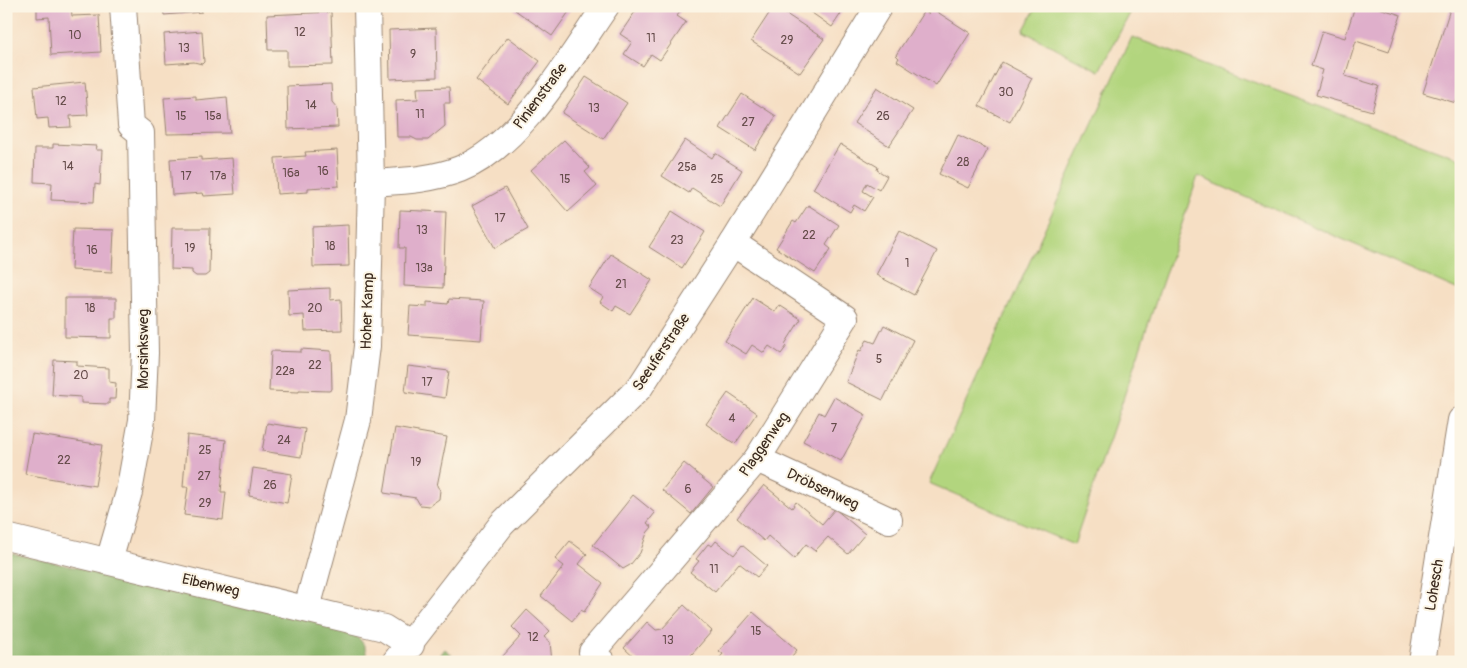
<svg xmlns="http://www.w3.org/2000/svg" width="1467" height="668" font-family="Pangolin,sans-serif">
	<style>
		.green { fill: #b2d57e; stroke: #76804e }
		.forest { fill: #8db66d; stroke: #647046 }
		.building { fill: #dfafcb }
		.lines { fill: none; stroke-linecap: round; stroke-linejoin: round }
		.minor-casing { stroke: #988471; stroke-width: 28 }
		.minor { stroke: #fff; stroke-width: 26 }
		.labels { text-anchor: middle; stroke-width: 4; stroke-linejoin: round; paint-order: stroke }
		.number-label { font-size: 12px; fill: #644b49 }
		.street-label { font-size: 15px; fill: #3b2a1e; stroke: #fcf5e5 }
	</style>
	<rect width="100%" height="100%" fill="#fcf5e5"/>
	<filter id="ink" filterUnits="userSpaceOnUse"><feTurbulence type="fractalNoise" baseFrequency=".02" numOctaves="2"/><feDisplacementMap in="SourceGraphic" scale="10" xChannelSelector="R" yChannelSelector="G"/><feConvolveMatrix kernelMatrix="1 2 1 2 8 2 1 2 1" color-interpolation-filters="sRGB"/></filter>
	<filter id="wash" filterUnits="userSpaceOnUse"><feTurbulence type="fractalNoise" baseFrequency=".0096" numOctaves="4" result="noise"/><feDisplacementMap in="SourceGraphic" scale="20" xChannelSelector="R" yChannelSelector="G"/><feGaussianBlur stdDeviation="1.12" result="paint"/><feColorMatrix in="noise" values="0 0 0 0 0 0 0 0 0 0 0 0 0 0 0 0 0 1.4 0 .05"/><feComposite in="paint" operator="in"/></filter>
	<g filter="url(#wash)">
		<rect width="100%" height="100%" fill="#f6dfc4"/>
		<g class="green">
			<polygon points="1037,6 1134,6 1099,71 1023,31"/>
			<polygon points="1132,37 1461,159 1461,291 1198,176 1074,545 929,483"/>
		</g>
		<g class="forest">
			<path d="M6,552L330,624C351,632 367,636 367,662H6Z"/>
			<polygon points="445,649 459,662 435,662"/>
		</g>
		<g id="blocks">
			<g class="building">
				<polygon points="37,6 71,6 72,16 99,15 101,52 51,55 49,17 37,18"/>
				<polygon points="163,6 201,6 202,12 164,15"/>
				<polygon points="518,6 573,6 552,36 515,10"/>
				<polygon points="639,6 684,6 677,16 686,22 660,60 651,54 643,66 624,54 632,42 620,34"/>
				<polygon points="774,6 824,39 800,73 751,41"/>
				<polygon points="802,6 846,6 832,27"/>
				<polygon points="1355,6 1373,6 1401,15 1389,52 1356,41 1345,76 1379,86 1372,111 1316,95 1323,70 1311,66 1322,31 1345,38"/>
				<polygon points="1451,6 1461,6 1461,89 1456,103 1423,93"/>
				<polygon points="931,8 970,33 936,86 897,61 899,58 896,55 924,11 928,14"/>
				<polygon points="331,12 333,65 287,66 287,50 268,50 267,15"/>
				<polygon points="436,28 437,77 390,79 389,30"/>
				<polygon points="202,31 204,62 202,64 194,62 166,64 164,34"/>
				<polygon points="508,37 540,61 508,104 476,80"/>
				<polygon points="1002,62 1032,78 1010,122 979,106"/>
				<polygon points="586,77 627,103 603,139 562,113"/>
				<polygon points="85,82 88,115 70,116 71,127 49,128 48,118 37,119 34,87"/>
				<polygon points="331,84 332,102 337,108 338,127 288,129 287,86"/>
				<polygon points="449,87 450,103 444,103 445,126 428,140 417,140 411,137 397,137 396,100 418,99 417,88"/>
				<polygon points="877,87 913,110 889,146 854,123"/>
				<polygon points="742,94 776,116 755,150 720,128"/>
				<polygon points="196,96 196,100 227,97 230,133 167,134 164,98"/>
				<polygon points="958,135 988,149 968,188 939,174"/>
				<polygon points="564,140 590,168 585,172 597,186 568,212 531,170"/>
				<polygon points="685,140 712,158 715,153 742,170 720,206 692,188 689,193 662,176"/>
				<polygon points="53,144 97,146 96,150 102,150 100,185 95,184 94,202 51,200 52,183 34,182 35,148 53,148"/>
				<polygon points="840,144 878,167 877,170 887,176 879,190 867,183 863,191 873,197 864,211 854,205 850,212 813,189"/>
				<polygon points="337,150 339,186 308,188 308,192 277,194 275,158 306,156 305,152"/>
				<polygon points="201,157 201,160 232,158 235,194 204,196 203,193 172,195 170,159"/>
				<polygon points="505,188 528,229 495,248 472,206"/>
				<polygon points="808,205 839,225 826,245 831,249 815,273 776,248 793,221 796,223"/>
				<polygon points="400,210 446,212 443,288 404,286 405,248 399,248"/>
				<polygon points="672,211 705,232 682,268 649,247"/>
				<polygon points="348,225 349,266 313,267 312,227"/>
				<polygon points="172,228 210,228 209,273 205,276 196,276 192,273 192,270 171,269"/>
				<polygon points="73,229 114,230 112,272 71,270"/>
				<polygon points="899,231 937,251 914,295 876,275"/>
				<polygon points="611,254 652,280 630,314 616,306 613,311 600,302 603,297 589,288"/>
				<polygon points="330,288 330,300 341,299 342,330 305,331 304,315 289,316 288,290"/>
				<polygon points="65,298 116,298 116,318 111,318 111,338 65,337"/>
				<polygon points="753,298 775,312 779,305 801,319 785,344 787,346 781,354 769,346 764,353 752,345 746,354 725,341"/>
				<polygon points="449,299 484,301 481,340 408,335 410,306 427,307 427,302 448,304"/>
				<polygon points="884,325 913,340 883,400 846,382 859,350 861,351 867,340 875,343"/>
				<polygon points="301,349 331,351 332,389 329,391 299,390 299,392 269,391 271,351 301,352"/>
				<polygon points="54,360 77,361 77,366 109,368 109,382 116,383 115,399 109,399 109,404 81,403 81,397 52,395"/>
				<polygon points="408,366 449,371 445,398 405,392"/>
				<polygon points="728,393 757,413 735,444 706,424"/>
				<polygon points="834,397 866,415 841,461 803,441 819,412 824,415"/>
				<polygon points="267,423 305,429 301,457 262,451"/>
				<polygon points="395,428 447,437 437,486 440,490 439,499 429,506 420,505 416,498 384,493"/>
				<polygon points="32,434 102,445 95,486 25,474"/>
				<polygon points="187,435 226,440 221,492 226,492 223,520 184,515 188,487 183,487"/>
				<polygon points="684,463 713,487 691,514 662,490"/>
				<polygon points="253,468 292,474 287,503 249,496"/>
				<polygon points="764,485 792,508 796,502 822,524 835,509 865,534 848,554 828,537 815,551 806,544 794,559 768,536 764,541 737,518"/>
				<polygon points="633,495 655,513 647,523 652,527 647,533 640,553 630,565 623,569 593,545"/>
				<polygon points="570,541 587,554 579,564 603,583 584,612 581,610 572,621 541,596 564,566 555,559"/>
				<polygon points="716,541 734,555 742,545 767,566 757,577 739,563 715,592 690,572 699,561 696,559 708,544 712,546"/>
				<polygon points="684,605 712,631 685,662 639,662 624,648 647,622 656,630 662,629"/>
				<polygon points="527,610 550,631 544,637 550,642 552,662 508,662 502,657 521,636 512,627"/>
				<polygon points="753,612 797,650 787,662 716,662 723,654 719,651"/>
			</g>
		</g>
	</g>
	<g filter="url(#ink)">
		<use href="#blocks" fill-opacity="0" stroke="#988471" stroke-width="1"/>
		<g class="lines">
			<g class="minor-casing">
				<g id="minor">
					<path d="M371,183C401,181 432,180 460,169C522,144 568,60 606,6"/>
					<polyline points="757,459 889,520"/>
					<polyline points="6,537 384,628 411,645"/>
					<polyline points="109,561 129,492 142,420 145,353 141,133 131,125 123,6"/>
					<polyline points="307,608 358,420 367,346 371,183 367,6"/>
					<polyline points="395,662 502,524 640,387 733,243 879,6"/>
					<polyline points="602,662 592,652 757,459 845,318 733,243"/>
					<polyline points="1422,662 1461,420"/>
				</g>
			</g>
			<use href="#minor" class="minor"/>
		</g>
	</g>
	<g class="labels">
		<g class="number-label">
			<text x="300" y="36">12</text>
			<text x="75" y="39">10</text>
			<text x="651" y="42">11</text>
			<text x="787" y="44">29</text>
			<text x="184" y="52">13</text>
			<text x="413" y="58">9</text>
			<text x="1006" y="96">30</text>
			<text x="61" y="105">12</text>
			<text x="311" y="109">14</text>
			<text x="594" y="112">13</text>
			<text x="420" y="118">11</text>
			<text x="181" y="120">15</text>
			<text x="213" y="120">15a</text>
			<text x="883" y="120">26</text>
			<text x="748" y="126">27</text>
			<text x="963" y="166">28</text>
			<text x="68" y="170">14</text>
			<text x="687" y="171">25a</text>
			<text x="323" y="175">16</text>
			<text x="291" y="177">16a</text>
			<text x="186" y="180">17</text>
			<text x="218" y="180">17a</text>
			<text x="565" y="183">15</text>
			<text x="717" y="183">25</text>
			<text x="500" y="222">17</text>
			<text x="422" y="234">13</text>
			<text x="809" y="239">22</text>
			<text x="677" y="244">23</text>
			<text x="330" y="250">18</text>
			<text x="190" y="252">19</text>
			<text x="92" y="254">16</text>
			<text x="907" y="267">1</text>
			<text x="424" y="272">13a</text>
			<text x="621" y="288">21</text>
			<text x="90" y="312">18</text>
			<text x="315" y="312">20</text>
			<text x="879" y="363">5</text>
			<text x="315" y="369">22</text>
			<text x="285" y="375">22a</text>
			<text x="81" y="379">20</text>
			<text x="427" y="386">17</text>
			<text x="732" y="422">4</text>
			<text x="834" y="432">7</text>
			<text x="284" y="444">24</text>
			<text x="205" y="454">25</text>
			<text x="64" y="464">22</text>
			<text x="416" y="466">19</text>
			<text x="204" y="480">27</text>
			<text x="270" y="489">26</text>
			<text x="688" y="493">6</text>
			<text x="205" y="507">29</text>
			<text x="714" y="573">11</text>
			<text x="756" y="635">15</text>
			<text x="533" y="641">12</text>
			<text x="668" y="644">13</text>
		</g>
		<g class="street-label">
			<text transform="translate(540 96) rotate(-53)" y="5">Pinienstraße</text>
			<text transform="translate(367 311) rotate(-88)" y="5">Hoher Kamp</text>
			<text transform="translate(143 349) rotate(-90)" y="5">Morsinksweg</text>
			<text transform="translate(661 352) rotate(-56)" y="5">Seeuferstraße</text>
			<text transform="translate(764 444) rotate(-55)" y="5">Plaggenweg</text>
			<text transform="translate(823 489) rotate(25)" y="5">Dröbsenweg</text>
			<text transform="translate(211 585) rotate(13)" y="5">Eibenweg</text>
			<text transform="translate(1434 585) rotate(-81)" y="5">Lohesch</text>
		</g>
	</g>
	<rect width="1467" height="668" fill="none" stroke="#fcf5e5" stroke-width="25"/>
</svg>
